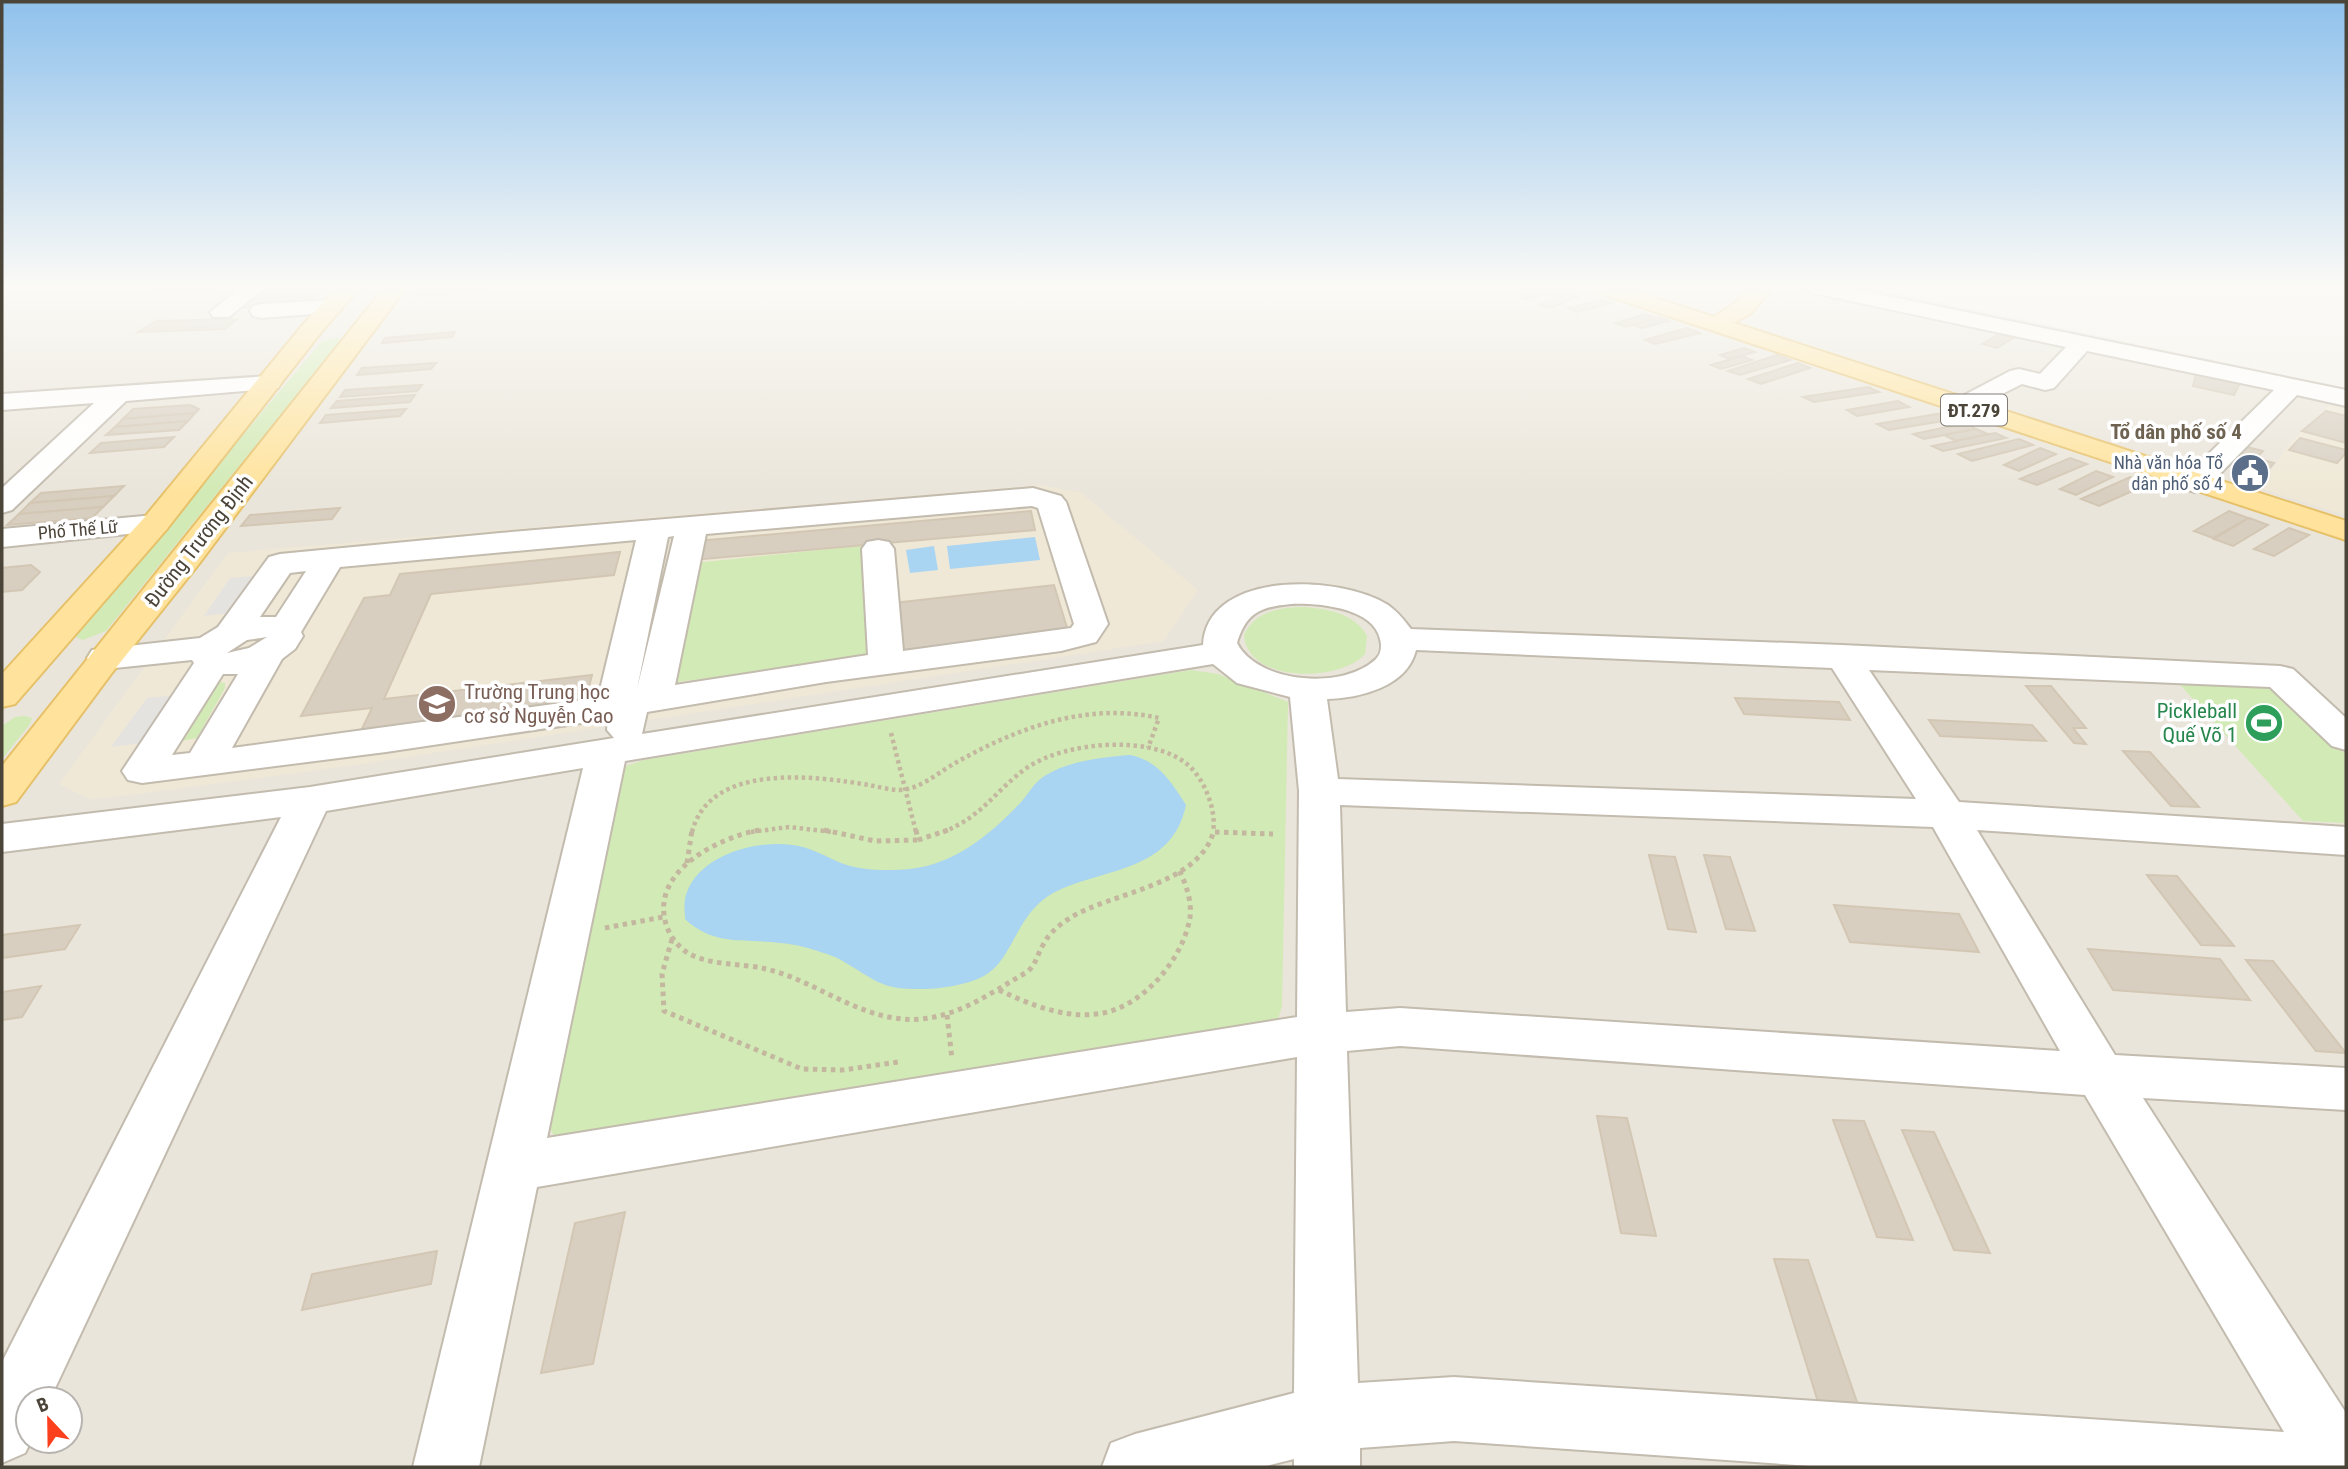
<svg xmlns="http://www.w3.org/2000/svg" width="2348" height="1469" font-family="'Roboto Condensed',sans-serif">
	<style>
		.residential { fill: #eae5da; fill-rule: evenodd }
		.education { fill: #efe8d6 }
		.green { fill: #d2eab5 }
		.parking { fill: #e5e3e0 }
		.water { fill: #a9d4f2 }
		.building { fill: #d8cfc1; stroke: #d3c7b4; stroke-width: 2 }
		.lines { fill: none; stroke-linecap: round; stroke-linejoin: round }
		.minor-casing { stroke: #c2bbae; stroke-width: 4 }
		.major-casing { stroke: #e6c16a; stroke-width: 4 }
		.path-far1 { stroke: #c4b79f; stroke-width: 4.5; stroke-dasharray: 3.5 3.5; stroke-linecap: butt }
		.path { stroke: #c4b79f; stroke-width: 5; stroke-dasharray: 4.5 4.5; stroke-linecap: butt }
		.minor { fill: #fff; fill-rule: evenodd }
		.major { fill: #ffe39c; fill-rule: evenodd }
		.labels { text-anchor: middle; stroke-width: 7; stroke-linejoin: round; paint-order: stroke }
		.far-service-label { font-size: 18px; fill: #4e5e75; stroke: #fff; text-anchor: end }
		.far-street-label { font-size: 18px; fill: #4b4439; stroke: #fff }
		.shield { fill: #fff; stroke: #817c74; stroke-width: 2 }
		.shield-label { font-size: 19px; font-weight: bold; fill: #4b4439 }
		.far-quarter-label { font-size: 21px; font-weight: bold; fill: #6e6250; stroke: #fff }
		.street-label { font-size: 21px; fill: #4b4439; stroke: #fff }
		.education-label { font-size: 21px; fill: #785e54; stroke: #fff; text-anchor: start }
		.leisure-label { font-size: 21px; fill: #27864d; stroke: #fff; text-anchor: end }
	</style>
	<rect width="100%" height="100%" fill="#f6f3ec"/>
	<path class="residential" d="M2,288H1871L2346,388V1467H2ZM28,1399H70V1441H28Z"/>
	<g class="education">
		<polygon points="2334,400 2346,403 2346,515 2259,488 2290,443"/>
		<polygon points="1039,485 1080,492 1198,590 1164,641 348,766 129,795 90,799 59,784 228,553"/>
	</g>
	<g class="green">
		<polygon points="339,337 339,342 106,631 83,640 76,637 77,632 322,341"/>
		<polygon points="867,545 875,659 676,682 694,563"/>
		<path d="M1305,607C1329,609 1355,614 1367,636L1365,654C1339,683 1247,683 1244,635C1254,611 1282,607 1305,607Z"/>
		<polygon points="1191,670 1218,674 1288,702 1282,1006 1277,1023 556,1139 547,1123 617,776 626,766 644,760"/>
		<polygon points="2175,679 2251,682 2280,692 2346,755 2346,823 2303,821"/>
		<polygon points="219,682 225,683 225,688 197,738 181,741 213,685"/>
		<polygon points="25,716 32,718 30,724 2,759 2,726 15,717"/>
	</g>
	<g class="parking">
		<polygon points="255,576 230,613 204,616 230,578"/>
		<polygon points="178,695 143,743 111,747 147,698"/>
	</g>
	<g class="water">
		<polygon points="1035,537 1040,560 950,569 947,546"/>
		<polygon points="934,546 938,570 910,573 906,550"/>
		<path d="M1130,755C1158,760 1172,783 1186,805C1172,872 1105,868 1057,891C1014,912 1015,961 982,977C959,988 923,991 898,988C870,984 852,962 827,954C812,949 796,944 780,943C744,938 715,947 685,919C685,911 683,901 687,892C701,855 755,840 792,845C811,847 824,856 841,863C860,871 890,871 910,869C956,864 992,833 1022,801C1029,793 1034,783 1043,777C1067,761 1103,757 1130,755Z"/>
	</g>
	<g class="building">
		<polygon points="156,288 217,288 211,292 148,293"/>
		<polygon points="269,288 323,288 317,293 260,295"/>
		<polygon points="484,288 481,291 417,295 421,290"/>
		<polygon points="1526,288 1545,288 1526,296 1514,292"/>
		<polygon points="1548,288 1573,290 1560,295 1542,294 1529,299 1523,298"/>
		<polygon points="1572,292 1582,295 1550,308 1539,305"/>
		<polygon points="316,296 304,306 242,308 256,298"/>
		<polygon points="1603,300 1612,303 1577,312 1568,308"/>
		<polygon points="1645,314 1656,318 1626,327 1616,323"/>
		<polygon points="1659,317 1669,321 1642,328 1633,325"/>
		<polygon points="237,319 225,329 138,332 156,321"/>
		<polygon points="1687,328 1700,333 1655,344 1645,340"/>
		<polygon points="455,332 452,337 382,343 385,338"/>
		<polygon points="2003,332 2018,335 1997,348 1982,344"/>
		<polygon points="1744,348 1755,352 1729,359 1720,355"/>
		<polygon points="1777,355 1790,360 1740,375 1728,371"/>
		<polygon points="1742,356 1752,360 1721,369 1711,365"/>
		<polygon points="436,363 431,369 357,375 362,368"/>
		<polygon points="1798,363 1810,368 1761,384 1748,379"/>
		<polygon points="2196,374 2240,383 2234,395 2193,386"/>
		<polygon points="422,385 417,391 340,397 345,390"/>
		<polygon points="1868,387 1879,392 1814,402 1803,397"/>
		<polygon points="415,395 410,402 331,408 337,401"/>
		<polygon points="1898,401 1909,407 1857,416 1847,410"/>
		<polygon points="190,405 199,409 195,413 123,419 133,409"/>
		<polygon points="406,409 400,416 320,423 326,415"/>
		<polygon points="2326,411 2346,416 2346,443 2302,431"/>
		<polygon points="195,413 188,421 115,427 123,419"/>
		<polygon points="1943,413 1955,419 1889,430 1877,424"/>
		<polygon points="188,421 179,430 106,435 115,427"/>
		<polygon points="1966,423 1976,429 1924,439 1913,434"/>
		<polygon points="1976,429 1988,434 1956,441 1944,435"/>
		<polygon points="1995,433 2006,438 1943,451 1932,446"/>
		<polygon points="174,437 164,447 90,453 101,443"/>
		<polygon points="2300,438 2346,450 2346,453 2337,463 2289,450"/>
		<polygon points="2019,439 2033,445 1972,461 1958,454"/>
		<polygon points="2239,445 2263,451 2256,458 2274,463 2268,470 2225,459"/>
		<polygon points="2040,448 2056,454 2019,471 2004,465"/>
		<polygon points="2070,458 2087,464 2037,485 2020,479"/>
		<polygon points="2096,471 2113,477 2076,495 2060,489"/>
		<polygon points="2130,477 2148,484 2099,506 2081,499"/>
		<polygon points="124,486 114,496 30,503 41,493"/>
		<polygon points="114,496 103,507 19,514 30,503"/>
		<polygon points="103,507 92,518 7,525 19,514"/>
		<polygon points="340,508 332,519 241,526 250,515"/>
		<polygon points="1031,511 1035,530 693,560 697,541"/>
		<polygon points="2229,511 2248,518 2213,538 2194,531"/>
		<polygon points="2249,518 2268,525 2233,546 2214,539"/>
		<polygon points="2289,528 2309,535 2274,556 2254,549"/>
		<polygon points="620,552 614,575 431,594 384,699 592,675 583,710 358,737 372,708 301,716 364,598 390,595 400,574"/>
		<polygon points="31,565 40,572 22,590 2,592 2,568"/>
		<polygon points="1054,585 1068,631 897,651 894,603"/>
		<polygon points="2026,686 2051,686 2086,728 2073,728 2086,744 2074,743"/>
		<polygon points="1735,698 1839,702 1850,720 1744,714"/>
		<polygon points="1929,720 2032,725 2046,741 1940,736"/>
		<polygon points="2123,751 2150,752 2199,807 2171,806"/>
		<polygon points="1649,855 1675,857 1696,932 1668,929"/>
		<polygon points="1704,855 1730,857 1755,931 1726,929"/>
		<polygon points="2147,875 2177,876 2234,946 2201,945"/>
		<polygon points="1834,905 1959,914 1979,952 1850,942"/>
		<polygon points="80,925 65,949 2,958 2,935"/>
		<polygon points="2088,949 2220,959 2250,1000 2113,990"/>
		<polygon points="2246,960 2273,961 2346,1053 2316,1051"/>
		<polygon points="41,986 22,1017 2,1020 2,992"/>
		<polygon points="1597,1116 1627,1118 1656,1236 1621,1233"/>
		<polygon points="1833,1120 1864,1121 1913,1240 1877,1237"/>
		<polygon points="1902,1130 1934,1132 1990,1253 1954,1250"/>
		<polygon points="625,1212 593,1364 541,1373 575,1223"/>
		<polygon points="437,1251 431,1284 302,1310 312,1274"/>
		<polygon points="1774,1259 1808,1260 1858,1405 1818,1402"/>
	</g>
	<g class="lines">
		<g class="minor-casing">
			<g id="minor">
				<polygon points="240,288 264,288 229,317 213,317 210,312"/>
				<polygon points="1807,288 1848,288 2346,390 2346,406 2297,395 2205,489 2195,492 2185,489 2181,483 2185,477 2274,390 2087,351 2054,388 2045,390 2022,384 1962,414 1953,411 1949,406 1953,401 2010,371 2019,369 2040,374 2066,347 1818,294 1811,292"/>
				<polygon points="331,300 339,302 342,307 339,312 261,318 253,316 250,311 253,306 261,304"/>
				<polygon points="269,376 278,378 281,383 278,388 126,401 12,510 2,513 2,488 94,403 2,410 2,394"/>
				<path d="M1033,488L1061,496L1066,502L1108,624L1096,642L1061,651L826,682L647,712L642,734L1203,645C1207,569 1342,575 1388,605C1398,612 1404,620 1411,629L1842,645L2280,666L2293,669L2346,718V750L2332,746L2270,687L1869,670L1959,802L2346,827V855L1977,830L2115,1055L2346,1068V1110L2143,1098L2346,1413V1467H1825L1454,1441L1360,1448V1467H1294V1459L1262,1467H1102L1111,1443L1135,1434L1294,1393L1297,1057L537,1187L479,1467H413L583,768L326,811L50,1399H28V1441H31L25,1453L2,1463V1362L281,817L2,852V824L310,787L614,738L607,730L608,719L386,752L142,783L128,780L122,771L194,663L192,660L105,669L92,666L87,658L92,650L200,638L218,627L269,557L280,554L500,533ZM1032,506L1038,508L1074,624L1071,628L903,651L894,549L889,542L878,540L867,542L862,549L868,655L675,685L706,534ZM674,536L637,689L668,537ZM636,540L598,698L232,748L282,659L295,649L303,636L301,632L340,567ZM306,571L276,617H260L290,573ZM1291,604C1316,603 1373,607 1380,639C1382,646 1381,654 1376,659C1344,690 1258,684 1237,643C1246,613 1260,607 1291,604ZM267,637L249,648L227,653L247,640ZM1416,650L1832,668L1916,799L1338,779L1327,699C1360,698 1407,687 1416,650ZM1213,664L1237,683L1290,697L1299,791L1297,1017L547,1138L625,761ZM223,674H238L190,753L172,755ZM1340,805L1933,827L2060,1051L1400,1008L1346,1012ZM1400,1046L2085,1095L2284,1432L1454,1377L1358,1383L1347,1051Z"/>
				<polygon points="155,515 166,518 170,524 166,530 2,547 2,529"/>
			</g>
		</g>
		<g class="major-casing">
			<g id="major">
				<polygon points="337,288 360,288 322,331 166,530 15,704 2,707 2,674 144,518 306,321"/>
				<polygon points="384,288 406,288 198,565 111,674 16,802 2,806 2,766"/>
				<polygon points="1592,288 1624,288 1714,317 1735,303 1749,288 1772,288 1751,313 1734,323 2346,521 2346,540 1596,292"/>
			</g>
		</g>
		<g class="path-far1">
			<polyline points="891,733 916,832"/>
			<path d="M692,832C710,762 815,776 869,785C879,787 890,790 900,790C921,789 940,771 957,762C1019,727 1088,702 1159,718L1148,748"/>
			<polyline points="751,832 789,827 833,832"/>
			<path d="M943,832C984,816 995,790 1028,767C1066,742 1150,734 1187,764C1204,778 1217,810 1213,832"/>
		</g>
		<g class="path">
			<path d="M759,830C718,838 650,871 666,924C669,935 678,947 688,953C710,966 742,963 766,969C818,981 864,1024 921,1019C962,1015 992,992 1027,972C1036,965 1037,955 1043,945C1049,933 1059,925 1070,918C1111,892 1200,886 1214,830"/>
			<polyline points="824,830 875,841 918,840"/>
			<polyline points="916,830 918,840"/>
			<polyline points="1215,832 1273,834"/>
			<polyline points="918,840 948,830"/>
			<polyline points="687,863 692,830"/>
			<polyline points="605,928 663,917"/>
			<polyline points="672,939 662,974 664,1011 802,1069 843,1070 898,1062"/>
			<path d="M999,990C1031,1005 1067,1020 1103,1013C1145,1005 1184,957 1190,917C1192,901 1186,884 1179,870"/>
			<polyline points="947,1015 952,1059"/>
		</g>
		<use href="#minor" class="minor"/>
		<use href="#major" class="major"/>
	</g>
	<linearGradient id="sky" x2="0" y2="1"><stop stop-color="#8fc1ec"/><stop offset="0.58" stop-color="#fbfaf6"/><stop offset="1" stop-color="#fbfaf6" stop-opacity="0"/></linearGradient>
	<rect width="2348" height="494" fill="url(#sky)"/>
	<defs>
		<g id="civic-disc" transform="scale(2.0125)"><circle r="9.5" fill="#5c6f8a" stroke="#fff"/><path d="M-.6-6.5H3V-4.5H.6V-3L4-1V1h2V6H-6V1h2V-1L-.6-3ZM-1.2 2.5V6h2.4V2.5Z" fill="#fff"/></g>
		<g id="school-disc" transform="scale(2.0125)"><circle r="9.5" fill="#8d6e63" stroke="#fff"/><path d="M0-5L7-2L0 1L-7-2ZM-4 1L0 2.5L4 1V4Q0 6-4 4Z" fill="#fff"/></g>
		<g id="stadium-disc" transform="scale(2.0125)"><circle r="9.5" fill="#2e9e5b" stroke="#fff"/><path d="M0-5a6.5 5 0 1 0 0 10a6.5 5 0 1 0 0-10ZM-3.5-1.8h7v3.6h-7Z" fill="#fff"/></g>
	</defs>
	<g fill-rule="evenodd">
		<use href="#civic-disc" x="2250" y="473"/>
		<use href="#school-disc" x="437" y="704"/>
		<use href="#stadium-disc" x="2264" y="723"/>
	</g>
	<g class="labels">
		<g class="far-service-label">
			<text x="2223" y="469">Nhà văn hóa Tổ<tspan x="2223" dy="21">dân phố số 4</tspan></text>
		</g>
		<g class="far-street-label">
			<text transform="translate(78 530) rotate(-5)" y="6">Phố Thế Lữ</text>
		</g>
		<rect class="shield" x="1941" y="394.5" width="66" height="31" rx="5"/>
		<g class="shield-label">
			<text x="1974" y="417">ĐT.279</text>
		</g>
		<g class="far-quarter-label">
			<text x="2176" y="439">Tổ dân phố số 4</text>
		</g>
		<g class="street-label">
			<text transform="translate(199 541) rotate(-52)" y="7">Đường Trương Định</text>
		</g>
		<g class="education-label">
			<text x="464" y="699">Trường Trung học<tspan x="464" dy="24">cơ sở Nguyễn Cao</tspan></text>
		</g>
		<g class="leisure-label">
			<text x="2237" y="718">Pickleball<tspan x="2237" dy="24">Quế Võ 1</tspan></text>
		</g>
	</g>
	<rect width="2348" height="1469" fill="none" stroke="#4b4439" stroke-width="7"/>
	<g transform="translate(49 1420) rotate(338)"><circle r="33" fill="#ffffff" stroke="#b7b4b0" stroke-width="2"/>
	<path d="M0-5L12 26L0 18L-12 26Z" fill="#fc3f1d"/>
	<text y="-10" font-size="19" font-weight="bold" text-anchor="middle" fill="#4b4439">B</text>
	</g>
</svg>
